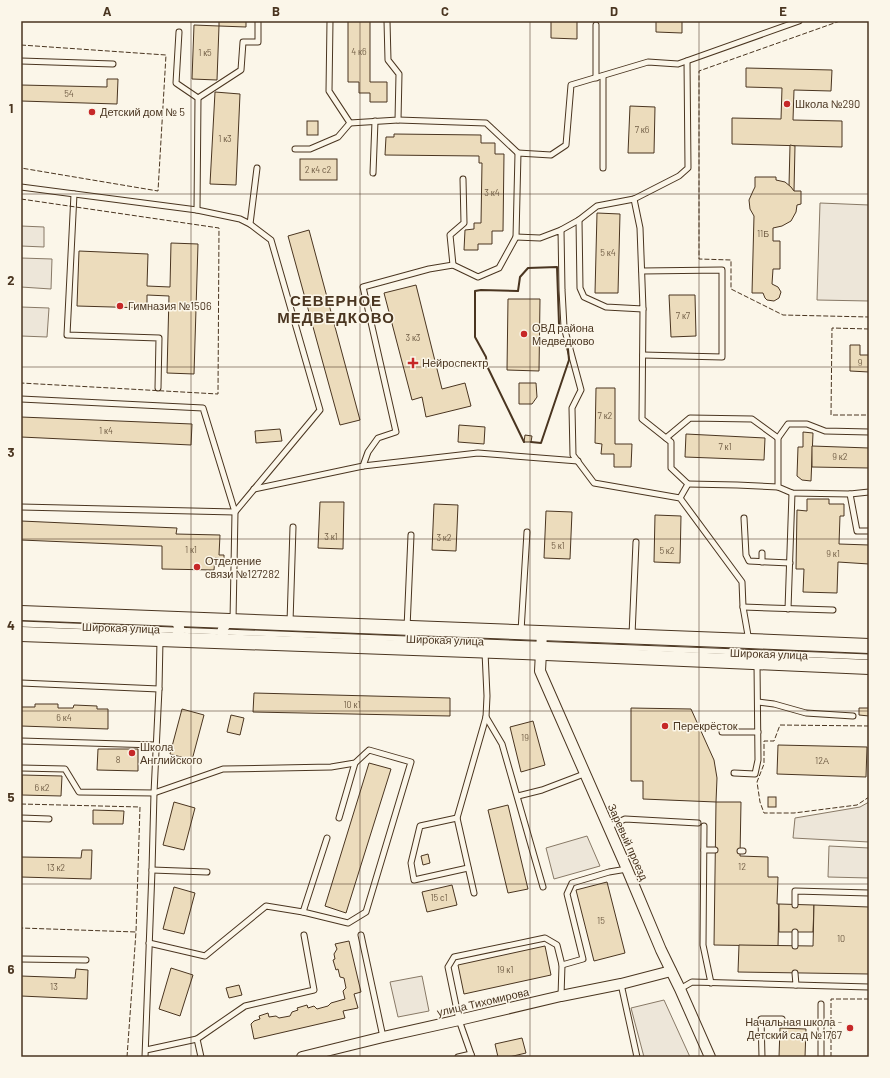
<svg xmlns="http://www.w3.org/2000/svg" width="890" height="1078" font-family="Barlow,sans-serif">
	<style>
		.green { fill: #ede6d9; stroke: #887966 }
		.building { fill: #ecdcbc; stroke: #4a3520 }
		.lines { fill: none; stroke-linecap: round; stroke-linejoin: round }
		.service-casing { stroke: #4a3520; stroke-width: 7 }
		.minor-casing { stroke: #4a3520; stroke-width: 12 }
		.secondary-casing { stroke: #4a3520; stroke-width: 16 }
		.service { stroke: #fbf6e9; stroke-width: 5 }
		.minor { stroke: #fbf6e9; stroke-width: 10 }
		.secondary { stroke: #fbf6e9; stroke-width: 14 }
		.fence { stroke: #4a3520; stroke-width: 1; stroke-dasharray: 5 2; stroke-linecap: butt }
		.wall { stroke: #4a3520; stroke-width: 2 }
		.grid { fill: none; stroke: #4a3520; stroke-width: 1; stroke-opacity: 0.55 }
		.poi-dot { fill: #c62828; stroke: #fbf6e9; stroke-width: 1.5 }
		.labels { text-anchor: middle; stroke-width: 3; stroke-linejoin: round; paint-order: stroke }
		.number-label { font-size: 9px; fill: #725f47 }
		.poi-label { font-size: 11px; fill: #4a3520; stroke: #fbf6e9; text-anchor: start }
		.street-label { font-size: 11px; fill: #4a3520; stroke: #fbf6e9 }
		.district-label { font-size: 15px; font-weight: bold; letter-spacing: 1px; fill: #4a3520; stroke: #fbf6e9 }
		.neatline { fill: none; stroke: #4a3520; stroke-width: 1.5 }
		.grid-label { font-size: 13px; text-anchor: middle; font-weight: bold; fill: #4a3520 }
	</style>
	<rect width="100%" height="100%" fill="#fbf6e9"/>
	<g class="green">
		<polygon points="820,203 869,205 869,301 817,300"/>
		<polygon points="21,226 44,227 44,247 21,246"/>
		<polygon points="21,258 52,259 51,289 21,287"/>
		<polygon points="21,307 49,308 47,337 21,336"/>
		<polygon points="869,802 869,842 793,838 795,818 860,807"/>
		<polygon points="587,836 600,866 554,879 546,848"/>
		<polygon points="829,846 869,848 869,878 828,877"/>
		<polygon points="422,976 429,1011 398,1017 390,982"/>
		<polygon points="664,1000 690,1057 644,1057 631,1008"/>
	</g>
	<g class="building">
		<polygon points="219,21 246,21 246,27 219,26"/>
		<polygon points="348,21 370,21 370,82 387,82 387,102 370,102 370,93 359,93 359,82 348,82"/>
		<polygon points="551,21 577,21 577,39 551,38"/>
		<polygon points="656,21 682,21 682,33 656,32"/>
		<polygon points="194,25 219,26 217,80 192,79"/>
		<polygon points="746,68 832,70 831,91 794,90 793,120 842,121 842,147 732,144 732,118 781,119 782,88 746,87"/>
		<polygon points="107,79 118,79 117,104 21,101 21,85 107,87"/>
		<polygon points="215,92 240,94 236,185 210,184"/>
		<polygon points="630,106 655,107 654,153 628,153"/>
		<rect x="307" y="121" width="11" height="14"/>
		<polygon points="394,134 481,135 481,143 495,143 495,154 504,154 503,231 492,231 492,244 478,244 478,250 464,250 465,230 474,229 474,223 481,223 482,163 479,163 479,156 385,155 386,137 394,137"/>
		<polygon points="790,145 795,146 794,191 789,186"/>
		<rect x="300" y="159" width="37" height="21"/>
		<polygon points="755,177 776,177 776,180 785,182 791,187 794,191 801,191 801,204 797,205 796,212 791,221 782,226 773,228 773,241 780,241 780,269 773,269 772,284 778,287 781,292 779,298 774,301 767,300 765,298 763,293 752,293 754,216 750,209 749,200 753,191 755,187"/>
		<polygon points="597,213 620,214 618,293 595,293"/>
		<polygon points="309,230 360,420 340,425 288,236"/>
		<polygon points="171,243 198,244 194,374 167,373 169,296 147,295 147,308 77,306 79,251 148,254 147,286 170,287"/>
		<polygon points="416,285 442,389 465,383 471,406 426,417 422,397 412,400 384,293"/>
		<polygon points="669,295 695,295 696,336 671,337"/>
		<polygon points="508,299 540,299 539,371 507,370"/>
		<polygon points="850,345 860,345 860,355 869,355 869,372 850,371"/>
		<polygon points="519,383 536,383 537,397 532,404 519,404"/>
		<polygon points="596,388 615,388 615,444 632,444 631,467 614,467 614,454 601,454 602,444 595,443"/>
		<polygon points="21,417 192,424 191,445 21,437"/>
		<polygon points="459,425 485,427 484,444 458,442"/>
		<polygon points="280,429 282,441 256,443 255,431"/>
		<polygon points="803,432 813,433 811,481 802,480 797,476 798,447 803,447"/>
		<polygon points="686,434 765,438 764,460 685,457"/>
		<polygon points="525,435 532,436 531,442 524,442"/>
		<polygon points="812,446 869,448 869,468 812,467"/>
		<polygon points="807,499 829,499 829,504 844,504 844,516 840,516 839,544 869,545 869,564 838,562 837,593 803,592 804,569 796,569 797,510 807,511"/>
		<polygon points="320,502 344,502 343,549 318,548"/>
		<polygon points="434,504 458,505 456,551 432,550"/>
		<polygon points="546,511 572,512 570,559 544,558"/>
		<polygon points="655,515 681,516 680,563 654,562"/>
		<polygon points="21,521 177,528 176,534 220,535 219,555 224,555 224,559 215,558 214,570 162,569 162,546 21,540"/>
		<polygon points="254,693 450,698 450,716 253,712"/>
		<polygon points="35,704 58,704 58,708 73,708 74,705 97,706 97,709 108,709 108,729 21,726 21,707 35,707"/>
		<polygon points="631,708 691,709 714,760 717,778 716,802 643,799 643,781 631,781"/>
		<polygon points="859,708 869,708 869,716 859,715"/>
		<polygon points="182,709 204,715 192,760 170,754"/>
		<polygon points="231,715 244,718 240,735 227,732"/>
		<polygon points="533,721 545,765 521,772 510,727"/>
		<polygon points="778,745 867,747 866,777 777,774"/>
		<polygon points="98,749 138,749 138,771 97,770"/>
		<polygon points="369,763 391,769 346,913 325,906"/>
		<polygon points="22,775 62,776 61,796 22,795"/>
		<rect x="768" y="797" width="8" height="10"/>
		<polygon points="174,802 195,808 184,850 163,845"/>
		<polygon points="716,802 741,802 740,856 768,857 768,877 778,877 777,904 779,904 778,946 714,945"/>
		<polygon points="508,805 528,889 508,893 488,810"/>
		<polygon points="93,810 124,811 123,824 93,824"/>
		<polygon points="82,850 92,850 91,879 21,877 21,857 81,858"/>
		<polygon points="428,854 430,863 423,865 421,856"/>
		<polygon points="607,882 625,953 594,961 576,890"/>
		<polygon points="452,885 457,905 427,912 422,892"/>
		<polygon points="174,887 195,893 184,934 163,929"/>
		<polygon points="779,904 814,905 813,932 779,932"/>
		<polygon points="814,905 869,907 869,974 738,972 739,945 813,946"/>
		<polygon points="349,941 361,992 354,994 358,1008 343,1011 345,1018 254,1039 251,1024 254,1021 260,1019 259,1016 268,1013 269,1017 276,1016 279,1018 290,1016 292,1012 298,1010 297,1008 307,1005 308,1008 314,1006 317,1009 328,1006 331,1003 345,999 343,991 346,988 344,978 340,977 338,969 336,970 333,960 335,959 334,954 337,949 335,944"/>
		<polygon points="545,946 551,975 464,994 458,965"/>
		<polygon points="171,968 193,975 180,1016 159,1009"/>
		<polygon points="76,969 88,970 87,999 21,996 21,976 75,978"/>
		<polygon points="239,985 242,995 229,998 226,988"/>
		<polygon points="780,1028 806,1029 805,1057 779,1057"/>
		<polygon points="522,1038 526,1053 509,1057 498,1057 495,1044"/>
	</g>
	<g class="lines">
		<g class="service-casing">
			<g id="service">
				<polyline points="179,32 176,83 198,98 197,210"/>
				<polyline points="21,61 113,64"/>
				<polyline points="603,76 603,168"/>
				<polyline points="596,78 596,25"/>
				<polyline points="198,98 241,70 243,42 258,42 258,21"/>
				<polyline points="398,120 486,123 518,153"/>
				<polyline points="350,123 398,120 399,74 388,60 387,21"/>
				<polyline points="295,149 310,149 338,137 350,123 329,91 330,21"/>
				<polyline points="373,173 375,121"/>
				<polyline points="21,187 197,210 240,219 250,224"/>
				<polyline points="74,194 67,335 159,338 158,388"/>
				<polyline points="579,220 580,288 584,297 606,307 643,309 640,228 634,199"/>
				<polyline points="561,230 579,220 597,206 634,199 679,176 688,168 687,61"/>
				<polyline points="516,237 540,238 561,230 562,290 564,327 581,390 572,408 573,455 594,483 680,498 742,582 743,607 749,641"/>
				<polyline points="453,265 450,235 464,223 463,179"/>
				<polyline points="642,271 722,270 722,357 643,355"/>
				<polyline points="643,309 642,419 671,442 671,468 688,484 680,498"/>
				<polyline points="21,399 203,408 235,512 233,620"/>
				<polyline points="869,432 825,431 807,424 788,424 778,438 778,487 792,493 850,494 869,492"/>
				<polyline points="666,438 690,418 752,419 778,438"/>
				<polyline points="363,466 478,453 578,461"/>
				<polyline points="688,484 737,485 778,487"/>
				<polyline points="254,489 363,466 368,452 378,438 396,432 363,287 429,269 453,265 478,277 499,268 516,237 518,153 551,155 566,145 571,85 648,62 678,64 799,21"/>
				<polyline points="850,494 857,531 869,531"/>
				<polyline points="21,507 235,512 320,410 271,240 250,224 257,168"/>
				<polyline points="744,518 746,555 749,561 790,563"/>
				<polyline points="762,553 762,562"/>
				<polyline points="743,607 833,610"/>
				<polyline points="788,609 792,493"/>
				<polyline points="290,622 293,527"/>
				<polyline points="21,624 869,657"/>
				<polyline points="407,628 411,535"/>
				<polyline points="521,631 527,532"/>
				<polyline points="632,635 636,542"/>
				<polyline points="21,683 159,689"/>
				<polyline points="758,702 774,704 806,713 853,716"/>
				<polyline points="486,717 502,744 543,887"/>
				<polyline points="722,732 758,732"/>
				<polyline points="21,741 156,745"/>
				<polyline points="21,768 65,769 79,792 154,793 223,769 331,767 355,763 369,750 411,762 366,912 348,923 303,912 266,906 205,956 149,943"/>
				<polyline points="734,773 755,774 758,760 757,664"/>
				<polyline points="518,796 542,790 584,774"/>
				<polyline points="21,818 49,819"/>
				<polyline points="339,818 355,763"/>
				<polyline points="457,818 420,826 411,863 414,880 468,868"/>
				<polyline points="704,826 703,945 711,983"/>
				<polyline points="608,827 625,819 698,823"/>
				<polyline points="704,850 715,850"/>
				<polyline points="740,851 743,851"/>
				<polyline points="152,870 207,872"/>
				<polyline points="474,893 457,818 486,717 487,696 485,652"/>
				<polyline points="795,905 795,891 869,893"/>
				<polyline points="303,912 327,838"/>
				<polyline points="795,932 795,946"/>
				<polyline points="361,935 383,1037"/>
				<polyline points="21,959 86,960"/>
				<polyline points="562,965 583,959 567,894 572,883 609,872 627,869"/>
				<polyline points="621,984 637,1057"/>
				<polyline points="796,985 869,987"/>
				<polyline points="680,989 692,982 796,985 795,973"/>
				<polyline points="821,1004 821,1057"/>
				<polyline points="146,1050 197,1039"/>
				<polyline points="145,1057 152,870 154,793 159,689 160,640"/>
				<polyline points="201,1057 197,1039 245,1006 314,990 304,935"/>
				<polyline points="458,1057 471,1054"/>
				<polyline points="472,1057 459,1020 448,967 454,957 545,938 557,945 562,965 561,996"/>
				<polyline points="762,1057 761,1019 782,1019"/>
			</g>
		</g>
		<g class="minor-casing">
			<g id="minor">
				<polyline points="542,633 540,671 627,869 661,950 680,989 710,1057"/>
				<path d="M169,639C182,638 183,622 170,619"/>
				<path d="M232,642C218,639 220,624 233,621"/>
				<polyline points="302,1057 383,1037 459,1020 561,996 621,984 671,971"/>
			</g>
		</g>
		<g class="secondary-casing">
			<g id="secondary">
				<polyline points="21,613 749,641 869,646"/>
				<polyline points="21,634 523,652 869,667"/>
			</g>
		</g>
		<use href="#service" class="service"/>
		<use href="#minor" class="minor"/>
		<use href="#secondary" class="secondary"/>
		<g class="fence">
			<polyline points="840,21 699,71 699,259 731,260 731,289 783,315 869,317"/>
			<polyline points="21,45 166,55 158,191 21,168"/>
			<polyline points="21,199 219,228 218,394 21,383"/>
			<polyline points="869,329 832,328 831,415 869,415"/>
			<polyline points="869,726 780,725 774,741 764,741 764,764 757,782 760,802 764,813 794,813 857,805 869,797"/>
			<polyline points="21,804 140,807 136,932 21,928"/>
			<polyline points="127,1057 136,932 135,932"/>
			<polyline points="831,1057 831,999 869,999"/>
		</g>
		<g class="wall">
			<polyline points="524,442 487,366 486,357 475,337 475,291 481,290 518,291 520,277 528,268 557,267 559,324 563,328"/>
			<polyline points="531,442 541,443 569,360 568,349"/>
		</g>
	</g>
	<path class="grid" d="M191,21V1057M360,21V1057M530,21V1057M699,21V1057M21,194H869M21,367H869M21,539H869M21,711H869M21,884H869"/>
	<g class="poi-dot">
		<circle cx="787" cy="104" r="4"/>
		<circle cx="92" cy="112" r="4"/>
		<circle cx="120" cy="306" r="4"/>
		<circle cx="524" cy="334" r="4"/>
		<path d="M411 357h4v4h4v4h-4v4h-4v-4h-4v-4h4z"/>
		<circle cx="197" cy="567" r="4"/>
		<circle cx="665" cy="726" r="4"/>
		<circle cx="132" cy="753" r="4"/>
		<circle cx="850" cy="1028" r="4"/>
	</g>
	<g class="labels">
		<g class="number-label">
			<text x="359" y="55">4 к6</text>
			<text x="205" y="56">1 к5</text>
			<text x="69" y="97">54</text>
			<text x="642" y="133">7 к6</text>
			<text x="225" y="142">1 к3</text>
			<text x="318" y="173">2 к4 с2</text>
			<text x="492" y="196">3 к4</text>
			<text x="763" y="237">11Б</text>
			<text x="608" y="256">5 к4</text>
			<text x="683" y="319">7 к7</text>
			<text x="413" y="341">3 к3</text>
			<text x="860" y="366">9</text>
			<text x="605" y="419">7 к2</text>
			<text x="106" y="434">1 к4</text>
			<text x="725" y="450">7 к1</text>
			<text x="840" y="460">9 к2</text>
			<text x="331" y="540">3 к1</text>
			<text x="444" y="541">3 к2</text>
			<text x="558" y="549">5 к1</text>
			<text x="191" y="553">1 к1</text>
			<text x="667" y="554">5 к2</text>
			<text x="833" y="557">9 к1</text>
			<text x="352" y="708">10 к1</text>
			<text x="64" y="721">6 к4</text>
			<text x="525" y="741">19</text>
			<text x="118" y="763">8</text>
			<text x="822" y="764">12А</text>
			<text x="42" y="791">6 к2</text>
			<text x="742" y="870">12</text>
			<text x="56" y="871">13 к2</text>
			<text x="439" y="901">15 с1</text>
			<text x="601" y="924">15</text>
			<text x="841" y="942">10</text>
			<text x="505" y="973">19 к1</text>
			<text x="54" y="990">13</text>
		</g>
		<g class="poi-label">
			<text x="795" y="108">Школа №290</text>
			<text x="100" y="116">Детский дом № 5</text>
			<text x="128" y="310">Гимназия №1506</text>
			<text x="532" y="332">ОВД района<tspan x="532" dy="13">Медведково</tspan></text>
			<text x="422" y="367">Нейроcпектр</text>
			<text x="205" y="565">Отделение<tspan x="205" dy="13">связи №127282</tspan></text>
			<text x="673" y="730">Перекрёсток</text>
			<text x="140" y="751">Школа<tspan x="140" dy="13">Английского</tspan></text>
			<text x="842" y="1026" text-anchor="end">Начальная школа -<tspan x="842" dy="13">Детский сад №1767</tspan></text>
		</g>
		<g class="street-label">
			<text transform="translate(121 628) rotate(2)" y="4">Широкая улица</text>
			<text transform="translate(445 640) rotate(2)" y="4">Широкая улица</text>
			<text transform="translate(769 654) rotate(2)" y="4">Широкая улица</text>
			<text transform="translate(628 842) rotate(66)" y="4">Заревый проезд</text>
			<text transform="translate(483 1002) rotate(-13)" y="4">улица Тихомирова</text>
		</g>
		<g class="district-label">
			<text x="336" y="306">СЕВЕРНОЕ<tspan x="336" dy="17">МЕДВЕДКОВО</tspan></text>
		</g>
	</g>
	<rect width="890" height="1078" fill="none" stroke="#fbf6e9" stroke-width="44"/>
	<rect x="22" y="22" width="846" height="1034" class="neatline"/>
	<g class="grid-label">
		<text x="107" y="16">A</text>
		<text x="276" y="16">B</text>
		<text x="445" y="16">C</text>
		<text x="614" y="16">D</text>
		<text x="783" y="16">E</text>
		<text x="11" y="113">1</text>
		<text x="11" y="285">2</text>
		<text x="11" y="457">3</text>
		<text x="11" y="630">4</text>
		<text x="11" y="802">5</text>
		<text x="11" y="974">6</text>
	</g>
</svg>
